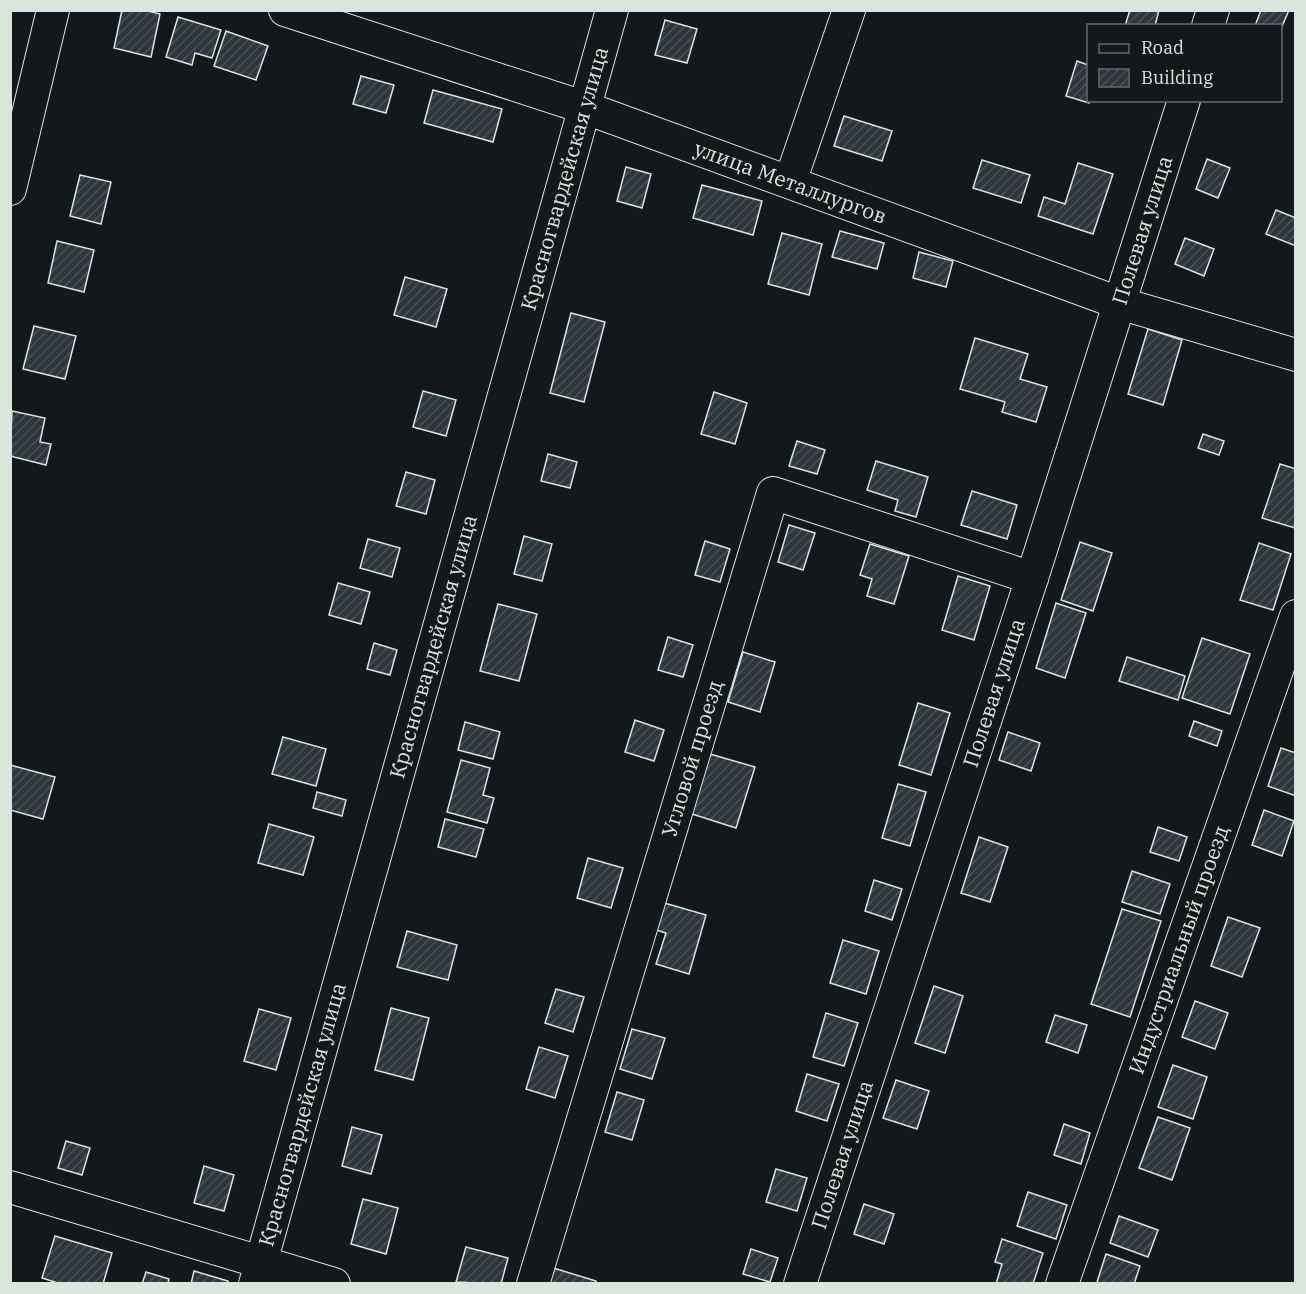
<svg xmlns="http://www.w3.org/2000/svg" width="1306" height="1294" font-family="'IBM Plex Serif',serif">
	<style>
		.building { fill: url(#building-hatch); stroke: #d8e6dc; stroke-width: 1.5 }
		.lines { fill: none; stroke-linecap: round; stroke-linejoin: round }
		.minor-casing { stroke: #d8e6dc; stroke-width: 34 }
		.minor { stroke: #14181c; stroke-width: 32 }
		.labels { text-anchor: middle; stroke-width: 4.5; stroke-linejoin: round; paint-order: stroke }
		.street-label { font-size: 21px; fill: #d8e6dc; stroke: #14181c }
	</style>
	<defs>
		<pattern id="building-hatch" width="6" height="6" patternUnits="userSpaceOnUse" patternTransform="scale(1.5)"><rect width="6" height="6" fill="#2c363c"/><path d="M-1 1l2-2M0 6l6-6M5 7l2-2" fill="none" stroke="#4a5358"/></pattern>
	</defs>
	<rect width="100%" height="100%" fill="#14181c"/>
	<g class="building">
		<polygon points="122,10 144,10 160,14 151,57 114,48"/>
		<polygon points="1130,10 1159,10 1155,26 1125,26"/>
		<polygon points="1261,10 1289,10 1280,31 1280,26 1255,26"/>
		<polygon points="178,17 221,30 212,58 195,53 192,65 166,57"/>
		<polygon points="665,20 697,29 687,63 655,55"/>
		<polygon points="226,31 268,46 256,80 214,66"/>
		<polygon points="1077,61 1088,65 1089,103 1066,96"/>
		<polygon points="361,76 394,85 386,113 353,104"/>
		<polygon points="433,90 502,109 493,142 424,123"/>
		<polygon points="844,116 892,131 882,161 834,146"/>
		<polygon points="1207,159 1230,168 1218,198 1196,189"/>
		<polygon points="982,160 1030,175 1021,203 973,188"/>
		<polygon points="1078,163 1113,174 1093,234 1038,216 1044,197 1065,204"/>
		<polygon points="626,167 651,174 642,208 617,201"/>
		<polygon points="80,175 111,182 101,224 70,216"/>
		<polygon points="702,185 762,201 753,235 693,218"/>
		<polygon points="1276,210 1296,218 1296,246 1266,234"/>
		<polygon points="840,231 884,243 877,269 832,257"/>
		<polygon points="782,233 822,244 809,295 768,284"/>
		<polygon points="1185,238 1214,249 1204,276 1175,264"/>
		<polygon points="57,241 94,250 84,292 48,283"/>
		<polygon points="919,252 953,261 946,287 913,278"/>
		<polygon points="405,277 447,289 436,327 394,315"/>
		<polygon points="571,313 605,322 584,402 550,393"/>
		<polygon points="34,326 76,336 65,379 23,369"/>
		<polygon points="1148,329 1182,340 1163,405 1128,394"/>
		<polygon points="975,338 1028,354 1020,379 1047,387 1036,422 1002,412 1005,402 960,389"/>
		<polygon points="423,391 456,400 446,436 413,427"/>
		<polygon points="714,392 747,403 735,444 701,434"/>
		<polygon points="12,411 45,418 40,442 51,444 46,465 10,456"/>
		<polygon points="1203,434 1224,441 1219,455 1198,448"/>
		<polygon points="797,441 825,450 817,474 789,466"/>
		<polygon points="548,454 577,462 570,488 541,481"/>
		<polygon points="876,461 928,477 916,517 895,511 898,500 867,490"/>
		<polygon points="1280,464 1296,469 1295,528 1262,518"/>
		<polygon points="406,472 435,480 426,514 396,506"/>
		<polygon points="972,491 1017,505 1007,539 961,525"/>
		<polygon points="789,525 815,533 803,570 778,562"/>
		<polygon points="524,536 552,544 542,581 514,574"/>
		<polygon points="368,539 400,548 392,577 360,568"/>
		<polygon points="705,541 730,549 720,582 695,575"/>
		<polygon points="1080,542 1112,553 1093,611 1061,600"/>
		<polygon points="1259,543 1291,554 1273,610 1240,600"/>
		<polygon points="870,544 909,556 894,604 867,596 872,579 860,575"/>
		<polygon points="958,576 990,586 974,640 942,630"/>
		<polygon points="338,583 370,592 361,624 329,615"/>
		<polygon points="1056,603 1086,613 1065,678 1036,668"/>
		<polygon points="498,604 537,614 519,681 480,671"/>
		<polygon points="668,637 693,645 683,677 658,670"/>
		<polygon points="1202,638 1250,654 1230,714 1182,698"/>
		<polygon points="374,643 397,650 390,675 367,669"/>
		<polygon points="743,652 775,662 760,712 728,702"/>
		<polygon points="1127,657 1185,676 1178,700 1119,681"/>
		<polygon points="918,703 950,713 931,775 899,765"/>
		<polygon points="635,720 664,730 654,761 625,752"/>
		<polygon points="1194,721 1222,731 1217,746 1189,736"/>
		<polygon points="465,722 500,732 493,759 458,750"/>
		<polygon points="1008,732 1040,743 1031,771 999,760"/>
		<polygon points="283,737 326,749 316,786 272,774"/>
		<polygon points="1281,748 1296,753 1296,796 1268,786"/>
		<polygon points="710,754 755,767 736,828 692,814"/>
		<polygon points="461,760 490,768 483,795 494,798 487,823 447,812"/>
		<polygon points="10,765 55,777 43,819 10,810"/>
		<polygon points="898,784 926,792 910,846 882,838"/>
		<polygon points="317,792 346,800 342,816 313,808"/>
		<polygon points="1264,810 1294,821 1282,856 1252,845"/>
		<polygon points="445,819 484,829 476,857 438,847"/>
		<polygon points="269,824 314,837 303,875 258,863"/>
		<polygon points="1158,827 1187,837 1179,861 1150,852"/>
		<polygon points="979,837 1008,847 990,902 961,893"/>
		<polygon points="588,858 623,868 611,908 577,898"/>
		<polygon points="1132,871 1170,884 1160,914 1122,902"/>
		<polygon points="874,880 902,889 892,920 865,911"/>
		<polygon points="661,902 706,915 689,974 656,964 666,933 653,929"/>
		<polygon points="1122,909 1161,921 1130,1017 1091,1004"/>
		<polygon points="1228,917 1260,928 1242,977 1211,966"/>
		<polygon points="407,931 457,945 448,980 397,967"/>
		<polygon points="843,940 879,951 866,994 830,983"/>
		<polygon points="934,986 963,996 945,1053 915,1043"/>
		<polygon points="556,989 584,997 573,1032 545,1023"/>
		<polygon points="1195,1001 1228,1013 1215,1049 1182,1037"/>
		<polygon points="391,1008 429,1018 413,1080 375,1070"/>
		<polygon points="259,1009 291,1018 276,1070 244,1061"/>
		<polygon points="826,1013 858,1023 844,1066 813,1057"/>
		<polygon points="1055,1015 1087,1025 1078,1053 1046,1042"/>
		<polygon points="632,1029 665,1038 652,1079 620,1069"/>
		<polygon points="539,1047 568,1056 555,1098 526,1089"/>
		<polygon points="1173,1065 1207,1077 1193,1119 1158,1107"/>
		<polygon points="807,1074 839,1084 827,1121 796,1111"/>
		<polygon points="896,1080 929,1091 917,1129 883,1118"/>
		<polygon points="617,1092 644,1100 632,1140 605,1132"/>
		<polygon points="1158,1117 1190,1128 1172,1180 1139,1168"/>
		<polygon points="1064,1124 1090,1133 1081,1164 1054,1155"/>
		<polygon points="352,1127 382,1135 371,1174 342,1166"/>
		<polygon points="66,1141 90,1148 82,1175 58,1168"/>
		<polygon points="204,1166 234,1175 224,1211 194,1203"/>
		<polygon points="776,1169 807,1178 797,1211 766,1202"/>
		<polygon points="1028,1192 1067,1205 1056,1239 1017,1226"/>
		<polygon points="363,1199 398,1208 386,1254 351,1244"/>
		<polygon points="864,1204 894,1214 884,1244 854,1234"/>
		<polygon points="1119,1216 1158,1230 1148,1257 1110,1243"/>
		<polygon points="55,1236 112,1253 103,1284 61,1284 42,1278"/>
		<polygon points="1002,1239 1043,1253 1033,1284 996,1284 1002,1264 995,1262"/>
		<polygon points="466,1247 508,1258 501,1284 456,1282"/>
		<polygon points="751,1249 778,1258 770,1282 743,1274"/>
		<polygon points="1106,1254 1140,1266 1134,1284 1102,1284 1097,1282"/>
		<polygon points="550,1267 596,1281 595,1284 545,1284"/>
		<polygon points="194,1271 228,1281 227,1284 191,1284"/>
		<polygon points="146,1272 169,1279 168,1284 142,1284"/>
	</g>
	<g class="lines">
		<g class="minor-casing">
			<g id="minor">
				<path id="s1" d="M285,10L586,108L1119,303L1296,355"/>
				<polyline points="1208,26 1213,10"/>
				<polyline points="790,182 849,10"/>
				<polyline points="10,189 53,10"/>
				<polyline points="10,1187 334,1284"/>
				<path id="s2" d="M255,1284L612,10"/>
				<path id="s3" d="M533,1284L773,493L1032,578"/>
				<path id="s4" d="M800,1284L1032,578L1184,100"/>
				<path id="s5" d="M1062,1284L1296,616"/>
			</g>
		</g>
		<use href="#minor" class="minor"/>
	</g>
	<g class="labels">
		<g class="street-label">
			<text dy="7" stroke="none"><textPath href="#s2" startOffset="1148">Красногвардейская улица</textPath></text>
			<text dy="7" stroke="none"><textPath href="#s1" startOffset="534">улица Металлургов</textPath></text>
			<text dy="7" stroke="none"><textPath href="#s4" startOffset="1108">Полевая улица</textPath></text>
			<text dy="7" stroke="none"><textPath href="#s2" startOffset="662">Красногвардейская улица</textPath></text>
			<text dy="7" stroke="none"><textPath href="#s4" startOffset="622">Полевая улица</textPath></text>
			<text dy="7" stroke="none"><textPath href="#s3" startOffset="549">Угловой проезд</textPath></text>
			<text dy="7" stroke="none"><textPath href="#s5" startOffset="354">Индустриальный проезд</textPath></text>
			<text dy="7" stroke="none"><textPath href="#s2" startOffset="176">Красногвардейская улица</textPath></text>
			<text dy="7" stroke="none"><textPath href="#s4" startOffset="136">Полевая улица</textPath></text>
		</g>
	</g>
	<rect width="1306" height="1294" fill="none" stroke="#d8e6dc" stroke-width="24"/>
	<rect x="1087" y="24" width="195" height="78" fill="#14181c" stroke="#626a69" stroke-width="1.5"/>
	<rect x="1099" y="44" width="30" height="9" fill="#14181c" stroke="#626a69" stroke-width="1.5"/>
	<text x="1141" y="54" font-size="18" fill="#d8e6dc">Road</text>
	<rect x="1099" y="69" width="30" height="18" fill="url(#building-hatch)" stroke="#626a69" stroke-width="1.5"/>
	<text x="1141" y="84" font-size="18" fill="#d8e6dc">Building</text>
</svg>
